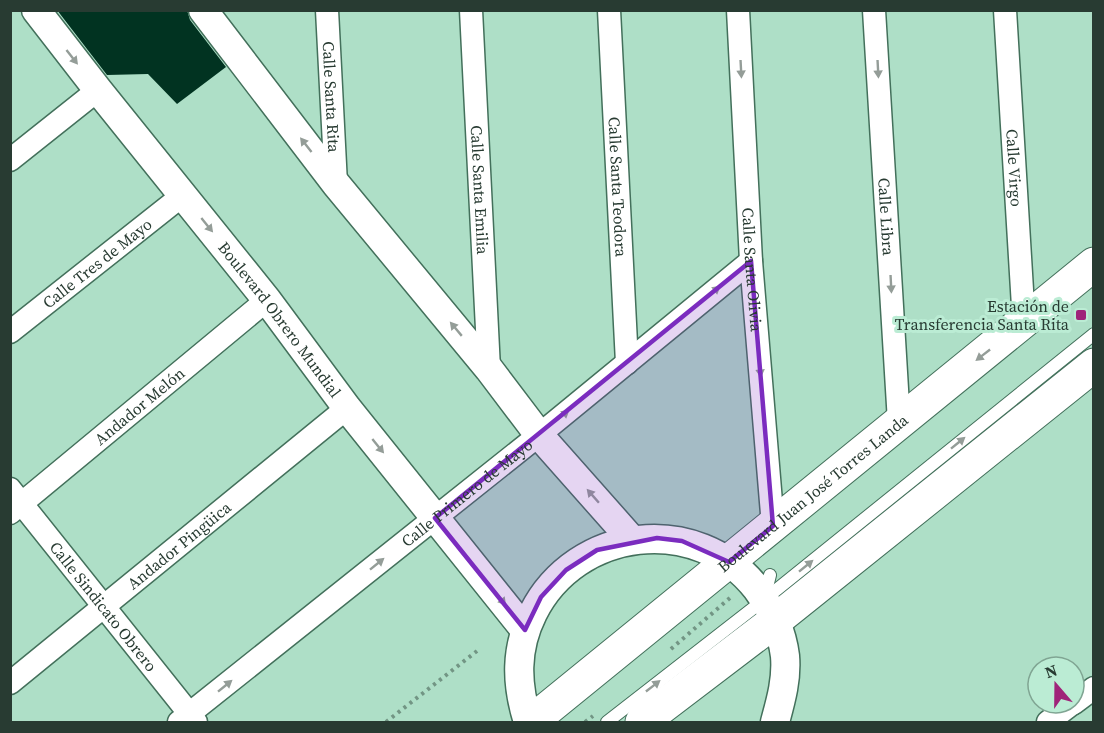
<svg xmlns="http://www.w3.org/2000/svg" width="1104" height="733" font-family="'Source Serif 4',serif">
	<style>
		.building { fill: #013321 }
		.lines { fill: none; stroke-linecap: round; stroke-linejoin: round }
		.service-casing { stroke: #43705b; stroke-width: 14 }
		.minor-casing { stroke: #43705b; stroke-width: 25 }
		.tertiary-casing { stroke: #43705b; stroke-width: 31 }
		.primary-casing { stroke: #43705b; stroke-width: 35 }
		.path { stroke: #729584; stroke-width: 4; stroke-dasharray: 3 4.5; stroke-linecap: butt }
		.service { stroke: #fff; stroke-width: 12 }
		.minor { stroke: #fff; stroke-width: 22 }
		.tertiary { stroke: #fff; stroke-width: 28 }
		.primary { stroke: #fff; stroke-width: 33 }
		.oneway { fill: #949d98 }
		.marked { fill: #7b2cbf; fill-opacity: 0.2; stroke: #7b2cbf; stroke-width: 4.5; stroke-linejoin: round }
		.poi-dot { fill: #9f2379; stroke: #bbecd4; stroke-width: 2 }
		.labels { text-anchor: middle; stroke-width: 6; stroke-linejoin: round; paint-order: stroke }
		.street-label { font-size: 16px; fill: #283b32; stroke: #bbecd4 }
		.poi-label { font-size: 16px; fill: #283b32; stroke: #bbecd4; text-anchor: end }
	</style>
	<rect width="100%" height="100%" fill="#aedfc7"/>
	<polygon class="building" points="57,10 187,10 190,20 226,67 177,104 148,74 107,75"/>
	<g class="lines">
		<g class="service-casing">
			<g id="service">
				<polyline points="765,595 770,575"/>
				<polyline points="607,722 765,599 1094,334"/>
			</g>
		</g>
		<g class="minor-casing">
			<g id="minor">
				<path id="s1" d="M327,10L336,184"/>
				<path id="s2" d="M471,10L489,369"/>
				<path id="s3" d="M609,10L627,363"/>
				<path id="s4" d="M738,10L751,261L773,526"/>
				<path id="s5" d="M874,10L899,422"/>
				<path id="s6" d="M1005,10L1024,323"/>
				<polyline points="10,160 98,90"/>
				<path id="s7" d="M10,332L183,195"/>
				<path id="s8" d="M10,489L196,722"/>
				<path id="s9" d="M10,513L267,300"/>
				<path id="s10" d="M10,683L347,408"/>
				<polyline points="1074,703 1094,688"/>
				<path id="s11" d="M179,722L539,435L751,261"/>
				<polyline points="1048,722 1073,703"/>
			</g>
		</g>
		<g class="tertiary-casing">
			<g id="tertiary">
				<path id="s12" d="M36,10L98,90L267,300L347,408L525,630"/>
				<polyline points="203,10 336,184 489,369 539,435 632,540"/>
				<path d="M528,722C516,684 515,649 533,613C576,527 697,512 757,589C771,608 782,632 785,656C787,679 781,700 775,722"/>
			</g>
		</g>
		<g class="primary-casing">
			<g id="primary">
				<path id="s13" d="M531,722L1094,264"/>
				<polyline points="642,722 776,620 1094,365"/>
			</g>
		</g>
		<g class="path">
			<polyline points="671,649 731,597"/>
			<polyline points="386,722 477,651"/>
			<polyline points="585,722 593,716"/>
		</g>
		<use href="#service" class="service"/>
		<use href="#minor" class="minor"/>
		<use href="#tertiary" class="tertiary"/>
		<use href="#primary" class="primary"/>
	</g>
	<defs><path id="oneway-solid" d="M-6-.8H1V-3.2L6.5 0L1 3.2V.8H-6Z" transform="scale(1.5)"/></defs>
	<g class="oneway">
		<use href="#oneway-solid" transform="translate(72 57) rotate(52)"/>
		<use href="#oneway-solid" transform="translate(741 69) rotate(87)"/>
		<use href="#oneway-solid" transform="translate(878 69) rotate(87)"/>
		<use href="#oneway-solid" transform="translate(306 145) rotate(-128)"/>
		<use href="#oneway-solid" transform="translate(207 225) rotate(51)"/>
		<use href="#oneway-solid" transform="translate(891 284) rotate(87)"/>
		<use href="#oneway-solid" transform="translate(713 292) rotate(-39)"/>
		<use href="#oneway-solid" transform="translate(456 329) rotate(-130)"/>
		<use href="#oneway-solid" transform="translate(983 355) rotate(142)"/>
		<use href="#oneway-solid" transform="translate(760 368) rotate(85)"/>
		<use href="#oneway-solid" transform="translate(562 416) rotate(-39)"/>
		<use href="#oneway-solid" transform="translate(958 443) rotate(-39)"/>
		<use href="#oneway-solid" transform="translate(378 446) rotate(51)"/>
		<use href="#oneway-solid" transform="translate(593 496) rotate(-131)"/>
		<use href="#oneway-solid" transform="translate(377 564) rotate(-39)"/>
		<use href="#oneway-solid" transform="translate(806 566) rotate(-39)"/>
		<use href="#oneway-solid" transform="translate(500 598) rotate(51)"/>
		<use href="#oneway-solid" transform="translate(225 686) rotate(-39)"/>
		<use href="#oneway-solid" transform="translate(653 686) rotate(-38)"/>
	</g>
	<path class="marked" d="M751,261L773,526L729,562L682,541L657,538L597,550L566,570L541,597L525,630L435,518Z"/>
	<rect class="poi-dot" x="1075" y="309" width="12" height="12" rx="3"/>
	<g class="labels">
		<g class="street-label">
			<text dy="6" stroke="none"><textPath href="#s1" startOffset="87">Calle Santa Rita</textPath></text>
			<text dy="6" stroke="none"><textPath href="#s6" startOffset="158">Calle Virgo</textPath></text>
			<text dy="6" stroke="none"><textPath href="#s3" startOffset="177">Calle Santa Teodora</textPath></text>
			<text dy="6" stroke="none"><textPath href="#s2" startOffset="180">Calle Santa Emilia</textPath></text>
			<text dy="6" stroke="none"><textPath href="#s5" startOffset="207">Calle Libra</textPath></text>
			<text dy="6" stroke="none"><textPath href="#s7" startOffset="111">Calle Tres de Mayo</textPath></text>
			<text dy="6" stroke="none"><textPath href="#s4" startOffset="260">Calle Santa Olivia</textPath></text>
			<text dy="6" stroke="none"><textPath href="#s12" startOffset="394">Boulevard Obrero Mundial</textPath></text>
			<text dy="6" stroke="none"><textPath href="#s9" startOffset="168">Andador Melón</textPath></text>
			<text dy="6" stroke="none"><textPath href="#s11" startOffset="368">Calle Primero de Mayo</textPath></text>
			<text dy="6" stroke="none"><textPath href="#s13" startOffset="363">Boulevard Juan José Torres Landa</textPath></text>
			<text dy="6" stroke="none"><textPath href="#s10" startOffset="218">Andador Pingüica</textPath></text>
			<text dy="6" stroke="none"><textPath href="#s8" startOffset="150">Calle Sindicato Obrero</textPath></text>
		</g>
		<g class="poi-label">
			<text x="1069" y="312">Estación de<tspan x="1069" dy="18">Transferencia Santa Rita</tspan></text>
		</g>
	</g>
	<rect width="1104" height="733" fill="none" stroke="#283b32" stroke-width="24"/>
	<g transform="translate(1056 685) rotate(340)"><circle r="28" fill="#bbecd4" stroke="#80a593" stroke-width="1.5"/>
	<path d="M0-4.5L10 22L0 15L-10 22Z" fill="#9f2379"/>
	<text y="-9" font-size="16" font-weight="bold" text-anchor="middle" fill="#283b32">N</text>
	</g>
</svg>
